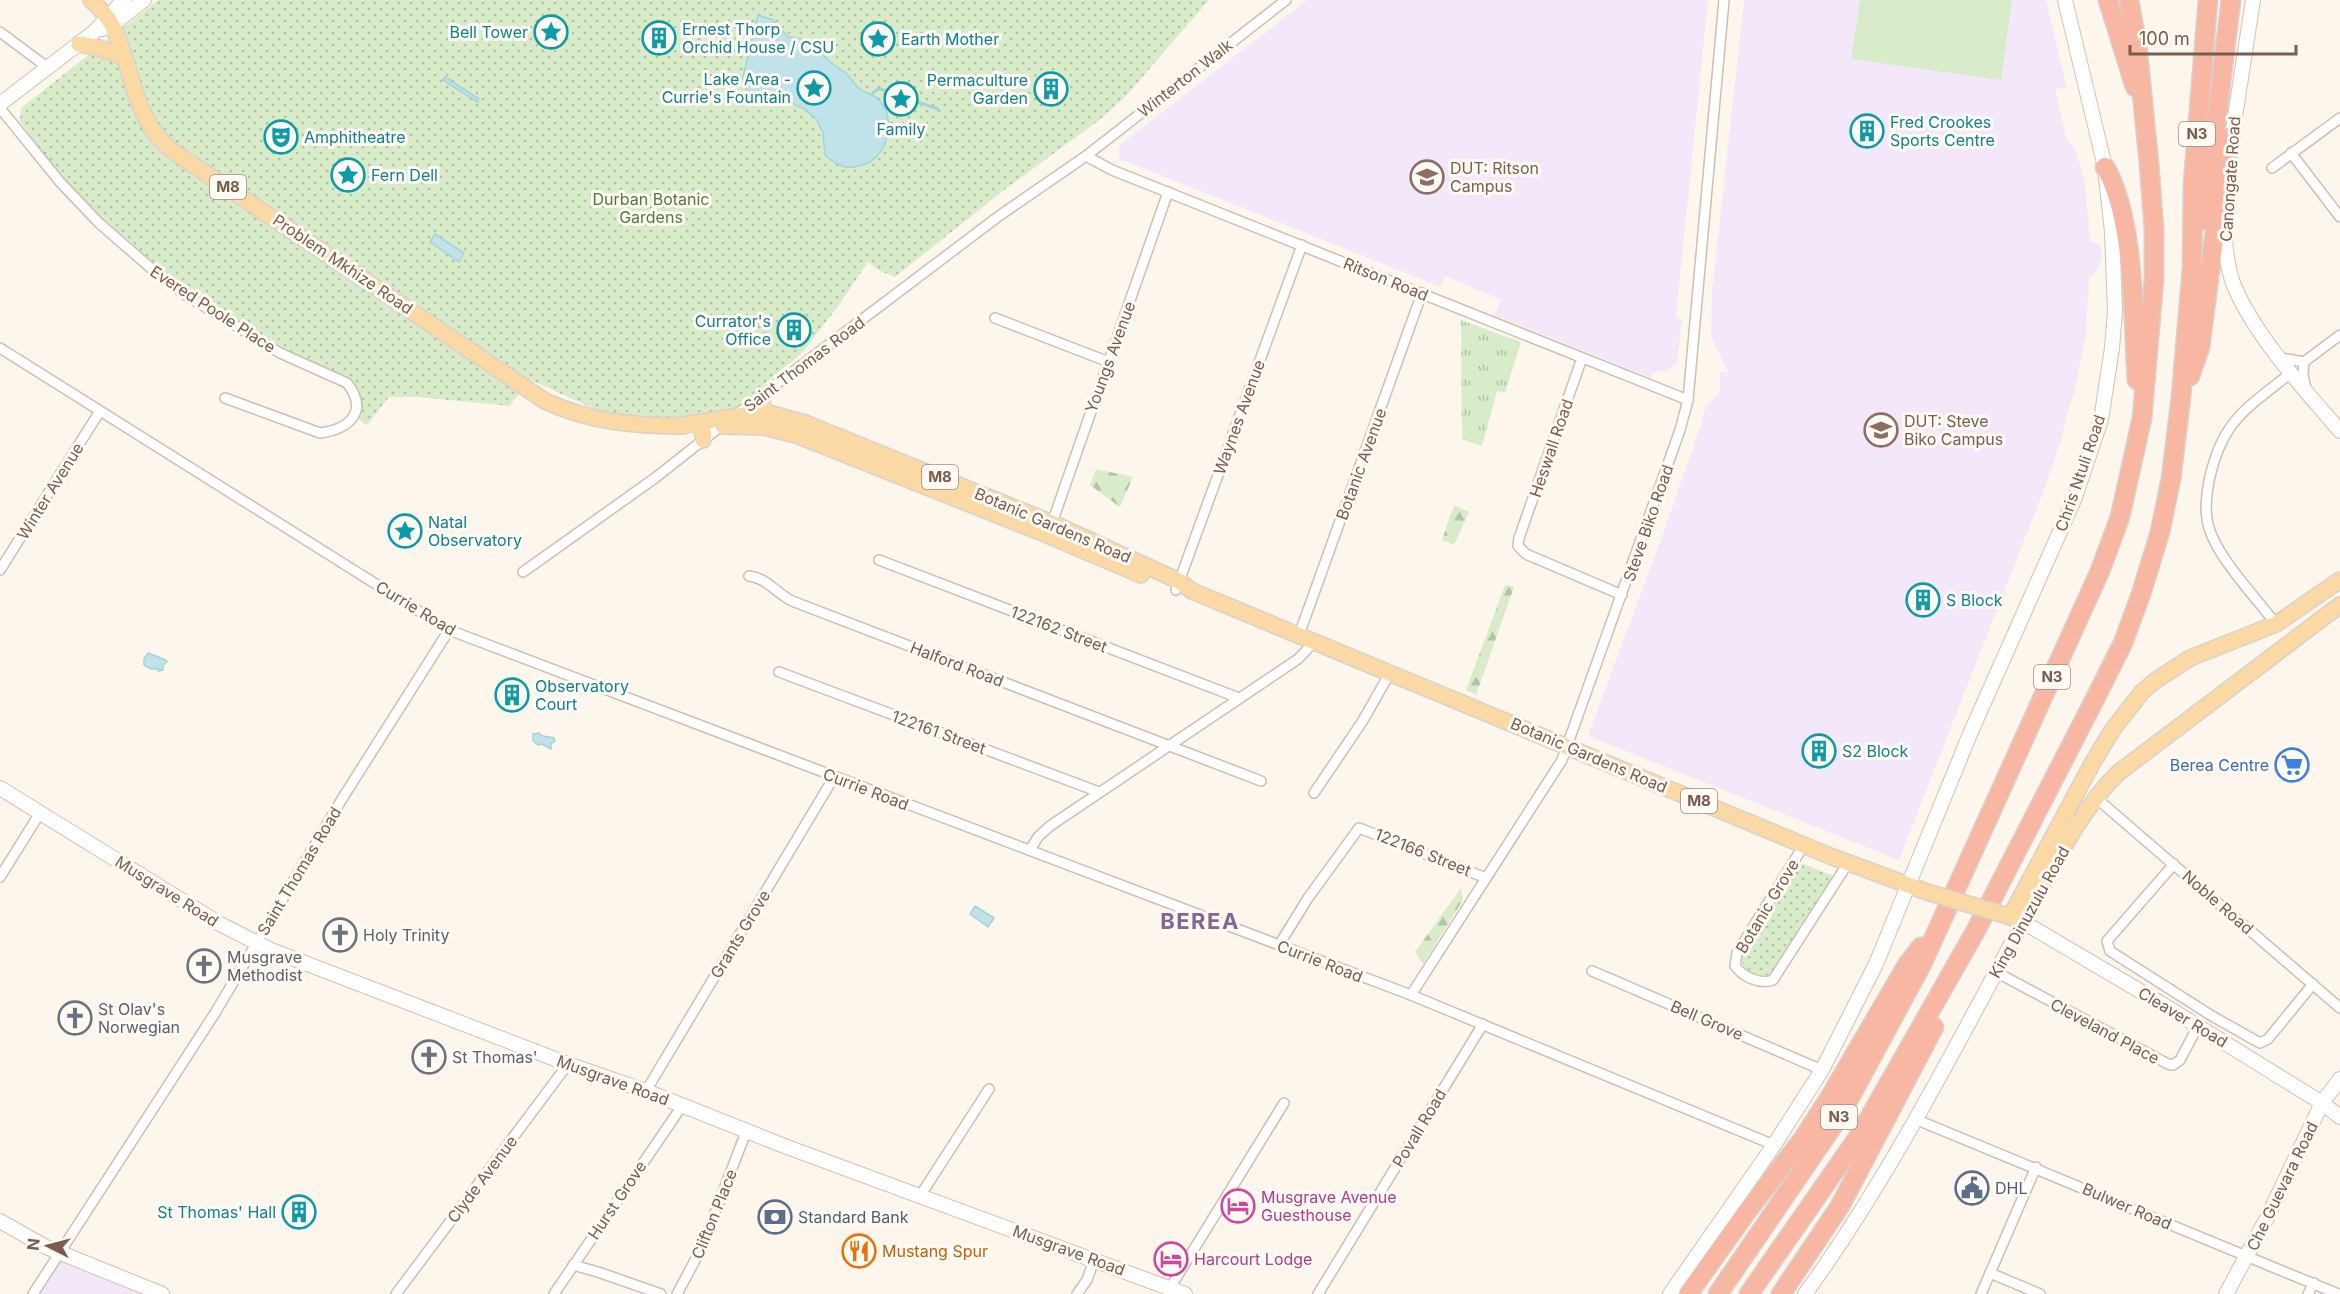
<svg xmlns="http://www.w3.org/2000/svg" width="2340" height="1294" font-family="Inter,sans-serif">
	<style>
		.education { fill: #f3e8fa }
		.grass { fill: url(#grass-tufts) }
		.forest { fill: url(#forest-firs) }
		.park { fill: url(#park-dots) }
		.pitch { fill: #d8ecc9 }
		.water { fill: #bfe3e8; stroke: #a5d3da; stroke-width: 1.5 }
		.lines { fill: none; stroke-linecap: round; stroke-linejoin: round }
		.stream { stroke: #a5d3da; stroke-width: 3 }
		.street-casing { stroke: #d1beb0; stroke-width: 12 }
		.secondary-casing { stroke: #d6c0b0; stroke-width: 16 }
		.primary-casing { stroke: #dad1cd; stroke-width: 18 }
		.highway-casing { stroke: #dad1cd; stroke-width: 21 }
		.street { stroke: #fff; stroke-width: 9 }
		.secondary { stroke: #fff; stroke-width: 14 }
		.primary { stroke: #fbd9a5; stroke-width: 15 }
		.highway { stroke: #f7b7a3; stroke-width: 18 }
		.primary-bridge-casing { stroke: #dad1cd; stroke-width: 18; stroke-linecap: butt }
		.primary-bridge { stroke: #fbd9a5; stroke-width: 15 }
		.labels { text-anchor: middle; stroke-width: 6; stroke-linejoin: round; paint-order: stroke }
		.shield { fill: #fffaf3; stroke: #a28b7f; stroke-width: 1.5 }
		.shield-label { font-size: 15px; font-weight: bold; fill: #7a5c4d }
		.culture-label { font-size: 16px; fill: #0d838f; stroke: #fffaf3; text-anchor: start }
		.street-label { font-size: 16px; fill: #7a5c4d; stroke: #fffaf3 }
		.education-label { font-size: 16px; fill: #785e54; stroke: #fffaf3; text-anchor: start }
		.park-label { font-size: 16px; fill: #537a41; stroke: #fffaf3 }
		.shop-label { font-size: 16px; fill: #366cbe; stroke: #fffaf3; text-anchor: end }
		.worship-label { font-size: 16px; fill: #5b616d; stroke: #fffaf3; text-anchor: start }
		.service-label { font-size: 16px; fill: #4e5e75; stroke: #fffaf3; text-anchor: start }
		.hotel-label { font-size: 16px; fill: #b23c85; stroke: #fffaf3; text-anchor: start }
		.food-label { font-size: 16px; fill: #c56008; stroke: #fffaf3; text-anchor: start }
		.district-label { font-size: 22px; font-weight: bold; letter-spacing: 1.5px; fill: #846695; stroke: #fffaf3 }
	</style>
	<defs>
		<pattern id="grass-tufts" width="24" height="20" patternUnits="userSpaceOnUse" patternTransform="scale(1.5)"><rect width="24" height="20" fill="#d8ecc9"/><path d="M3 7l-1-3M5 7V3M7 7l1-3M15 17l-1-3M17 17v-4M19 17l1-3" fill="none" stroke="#b4c2a5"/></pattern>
		<pattern id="forest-firs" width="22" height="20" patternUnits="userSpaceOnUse" patternTransform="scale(1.5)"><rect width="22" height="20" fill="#d8ecc9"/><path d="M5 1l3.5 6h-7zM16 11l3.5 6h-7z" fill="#b4c2a5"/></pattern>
		<pattern id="park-dots" width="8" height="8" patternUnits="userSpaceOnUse" patternTransform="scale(1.5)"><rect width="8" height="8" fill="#d8ecc9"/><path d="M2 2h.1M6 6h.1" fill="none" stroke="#b4c2a5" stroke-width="1.8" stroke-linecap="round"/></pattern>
	</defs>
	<rect width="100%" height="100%" fill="#fdf6ec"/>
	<g class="education">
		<polygon points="1307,0 1708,0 1676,317 1682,320 1677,363 1665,372 1659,370 1653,373 1651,378 1491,314 1496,312 1501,300 1445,276 1441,287 1120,159 1118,153 1120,145"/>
		<polygon points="1744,0 2046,0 2067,88 2056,89 2056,94 2067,141 2074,146 2085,181 2090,241 2100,245 2102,254 2099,268 2089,277 2086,333 2074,394 2066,416 2062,437 2045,487 1899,860 1588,736 1659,545 1702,422 1704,410 1720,391 1720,372 1728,372 1711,336 1712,293"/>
		<polygon points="61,1258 154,1294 39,1294"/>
	</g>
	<polygon class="grass" points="1461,320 1521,342 1505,393 1497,391 1482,446 1462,439"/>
	<g class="forest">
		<polygon points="1096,469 1133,477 1120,507 1090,485"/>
		<polygon points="1454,505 1469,512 1454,545 1442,540"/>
		<polygon points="1505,585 1514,587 1476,695 1466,690"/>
		<polygon points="1461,888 1463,900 1423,964 1415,952"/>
	</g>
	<g class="park">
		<path d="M158,0H1209L1126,96L1102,118L1004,190L895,277L880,271L868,262L839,305L801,354L720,421L616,419L531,380L509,406L419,397H389L367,425L356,417V393C255,336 147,280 71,191C52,169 36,144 20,121L21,108Z"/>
		<path d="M1801,863L1834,876V879L1772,974C1760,978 1754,974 1744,968L1741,956Z"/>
	</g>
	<polygon class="pitch" points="1860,0 2012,0 2001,80 1851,59"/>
	<g class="water">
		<path d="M758,15L773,20L788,37C820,40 812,48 833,64C838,68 844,71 848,75C852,80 855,86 860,89C869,95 875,93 882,104C897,125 885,162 858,166C854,167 849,168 845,167C837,165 831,160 825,155L823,133L817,120L806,110L783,98L749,94L742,81Z"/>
		<polygon points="445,77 479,99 477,102 443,80"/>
		<polygon points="435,234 464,253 459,262 430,242"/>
		<polygon points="148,653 166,660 167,662 163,665 163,670 158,671 158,669 151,669 144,665 144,659"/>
		<polygon points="539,733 543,736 554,738 555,741 551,744 551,749 542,744 538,745 533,741 533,734"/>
		<polygon points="975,906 994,918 988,927 970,914"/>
	</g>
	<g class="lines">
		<polyline class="stream" points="873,93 878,89 884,90 938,109"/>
		<g class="street-casing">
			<g id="street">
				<polyline points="0,32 47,67"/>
				<path d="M0,108L60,182L99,223L153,270L187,296L280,353L347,383C369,411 350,429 320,433L225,398"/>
				<polyline points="2291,153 2340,217"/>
				<polyline points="1086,156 1112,170 1688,400"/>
				<polyline points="2272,168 2340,118"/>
				<polyline points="995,318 1109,362"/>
				<polyline points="0,348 449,630 1411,995 1774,1145"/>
				<polyline points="1582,358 1519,538 1518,546 1526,554 1622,595"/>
				<polyline points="2281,358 2304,362 2340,335"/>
				<polyline points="2304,362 2303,375 2306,389"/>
				<polyline points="737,414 999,216 1086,156 1286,0"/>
				<polyline points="1052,523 1168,192"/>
				<polyline points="879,560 1239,698"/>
				<polyline points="0,570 100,411"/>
				<polyline points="523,572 655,478 726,422"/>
				<path d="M749,576C767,578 776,593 792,601L1261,781"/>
				<polyline points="1176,590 1302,245"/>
				<path d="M2276,624C2256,598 2220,560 2210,531C2204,514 2206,498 2209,481C2222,420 2246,409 2292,372"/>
				<polyline points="1299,635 1422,293"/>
				<polyline points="779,672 1099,792"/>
				<polyline points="1314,793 1362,722 1390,673"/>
				<polyline points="2095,797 2340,1008"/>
				<path d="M1804,845L1737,953L1735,966C1743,977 1761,985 1773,980L1848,863"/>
				<polyline points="1030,850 1038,837 1050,826 1298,659 1315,641"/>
				<polyline points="2174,864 2107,941 2110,951 2212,1016 2260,1043 2268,1039 2313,984"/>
				<polyline points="0,877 40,813"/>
				<polyline points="1279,945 1308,898 1359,828 1486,878"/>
				<polyline points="1592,971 1822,1070"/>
				<polyline points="1996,972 2168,1064 2173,1065 2180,1060 2198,1026"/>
				<polyline points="1411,995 1562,760 1680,430 1688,400 1724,0"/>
				<polyline points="646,1091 834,777"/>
				<polyline points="1915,1119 2338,1294"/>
				<polyline points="920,1196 989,1089"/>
				<polyline points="573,1265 598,1272 661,1294"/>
				<polyline points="1990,1273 2040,1294"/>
				<polyline points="1170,1288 1284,1103"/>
				<polyline points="33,1294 215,1013 342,799 449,630"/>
				<polyline points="396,1294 568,1064"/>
				<polyline points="554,1294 682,1106"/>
				<polyline points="677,1294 701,1249 746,1132"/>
				<polyline points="1077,1294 1087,1280 1094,1260"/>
				<polyline points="1318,1294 1483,1024"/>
				<polyline points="1981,1294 2036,1167"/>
				<polyline points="2308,1294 2314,1283"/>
			</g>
		</g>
		<g class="secondary-casing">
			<g id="secondary">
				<polyline points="102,29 112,25 144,0"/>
				<polyline points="0,104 94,32 124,0"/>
				<polyline points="2231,143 2253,0"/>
				<path d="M2225,210C2224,234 2225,260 2233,283C2253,334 2304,389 2340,431"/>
				<polyline points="0,788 220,924 271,950 568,1064 646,1091 787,1147 1185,1294"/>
				<polyline points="0,1221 46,1247 162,1294"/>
				<polyline points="1670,1294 1774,1145 1822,1070 1876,964 1970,734 2074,500 2101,420 2112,348 2115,311 2112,232 2105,167 2065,0"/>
				<path d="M1805,1294C1889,1178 1955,1048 2023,922L2162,1004L2322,1103L2340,1117"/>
				<polyline points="2226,1294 2267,1218 2322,1103 2340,1079"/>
			</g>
		</g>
		<g class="primary-casing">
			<g id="primary">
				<path d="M91,0C99,8 107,15 112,25C134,68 132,121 174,152L545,401C590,422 635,426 684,426"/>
				<polyline points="79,44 96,47 124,57"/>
				<polyline points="763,396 762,405 765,412"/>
				<polyline points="676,426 765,412 805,423 1052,523 1179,581 1192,591 1830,856 1927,892"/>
				<polyline points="699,426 704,434 703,440"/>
				<polyline points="723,426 764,427 796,435 1045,534 1141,575"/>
				<path d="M2005,915L2023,922C2050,873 2078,812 2118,773L2340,605"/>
				<polyline points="2010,917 2093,762 2113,729 2142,692 2155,681 2190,658 2276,624 2340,580"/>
			</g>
		</g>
		<g class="highway-casing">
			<g id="highway">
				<polyline points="2108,0 2135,87"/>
				<path d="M2105,167C2135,218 2133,320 2137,380"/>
				<polyline points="2201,221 2211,164 2231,0"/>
				<polyline points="2190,376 2200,347 2215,231 2231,136"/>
				<polyline points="1688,1294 1748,1210 1803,1139 1830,1097 1907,965 1921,947"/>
				<polyline points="1718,1294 1841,1114 1922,964 2100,571 2120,517 2142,418 2154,279 2154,229 2149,163 2137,44 2129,0"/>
				<polyline points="1749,1294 1859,1136 1975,932 2097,695 2123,643 2141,594 2160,532 2171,479 2181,397 2192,269 2193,184 2208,0"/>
				<polyline points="1781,1294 1840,1206 1934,1027"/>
			</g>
		</g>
		<use href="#street" class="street"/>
		<use href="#secondary" class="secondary"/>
		<use href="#primary" class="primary"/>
		<use href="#highway" class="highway"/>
		<g class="primary-bridge-casing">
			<polyline id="primary-bridge" points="1927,892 2005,915"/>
		</g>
		<use href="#primary-bridge" class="primary-bridge"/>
	</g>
	<defs>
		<g id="sight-ring" transform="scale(1.725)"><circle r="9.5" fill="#fffaf3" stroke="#0f9aa8" stroke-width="1.5"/><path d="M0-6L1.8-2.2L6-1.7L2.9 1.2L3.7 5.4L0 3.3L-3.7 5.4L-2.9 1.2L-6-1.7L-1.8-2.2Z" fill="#0f9aa8"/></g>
		<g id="building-ring" transform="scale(1.725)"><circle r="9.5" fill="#fffaf3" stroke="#0f9aa8" stroke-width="1.5"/><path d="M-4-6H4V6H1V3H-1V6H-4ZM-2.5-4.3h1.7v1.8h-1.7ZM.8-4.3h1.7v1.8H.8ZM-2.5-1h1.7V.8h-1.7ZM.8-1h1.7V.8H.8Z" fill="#0f9aa8"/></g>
		<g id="theatre-ring" transform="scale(1.725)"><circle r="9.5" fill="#fffaf3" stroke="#0f9aa8" stroke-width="1.5"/><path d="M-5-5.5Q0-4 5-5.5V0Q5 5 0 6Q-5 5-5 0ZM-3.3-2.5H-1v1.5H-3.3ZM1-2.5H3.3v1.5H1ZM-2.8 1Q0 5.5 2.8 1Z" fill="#0f9aa8"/></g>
		<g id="university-ring" transform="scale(1.725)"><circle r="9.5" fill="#fffaf3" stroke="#8d6e63" stroke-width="1.5"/><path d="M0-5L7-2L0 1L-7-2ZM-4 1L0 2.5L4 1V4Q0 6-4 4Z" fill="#8d6e63"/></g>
		<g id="supermarket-ring" transform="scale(1.725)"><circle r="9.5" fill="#fffaf3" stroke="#3f7fe0" stroke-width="1.5"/><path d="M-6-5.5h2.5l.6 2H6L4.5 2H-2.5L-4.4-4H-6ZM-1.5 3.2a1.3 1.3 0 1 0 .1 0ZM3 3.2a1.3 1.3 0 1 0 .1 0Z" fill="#3f7fe0"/></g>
		<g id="church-ring" transform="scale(1.725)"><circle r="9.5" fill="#fffaf3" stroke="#6b7280" stroke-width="1.5"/><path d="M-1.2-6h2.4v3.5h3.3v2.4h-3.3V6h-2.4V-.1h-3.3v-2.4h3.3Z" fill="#6b7280"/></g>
		<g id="civic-ring" transform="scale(1.725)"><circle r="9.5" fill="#fffaf3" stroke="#5c6f8a" stroke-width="1.5"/><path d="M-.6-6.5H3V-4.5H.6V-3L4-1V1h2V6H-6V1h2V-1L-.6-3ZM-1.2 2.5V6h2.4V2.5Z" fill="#5c6f8a"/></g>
		<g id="hotel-ring" transform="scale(1.725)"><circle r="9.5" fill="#fffaf3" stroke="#d1479c" stroke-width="1.5"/><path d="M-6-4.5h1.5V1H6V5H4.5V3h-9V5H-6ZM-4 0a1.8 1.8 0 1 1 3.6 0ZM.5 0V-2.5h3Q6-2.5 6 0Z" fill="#d1479c"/></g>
		<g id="bank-ring" transform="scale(1.725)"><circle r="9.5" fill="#fffaf3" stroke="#5c6f8a" stroke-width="1.5"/><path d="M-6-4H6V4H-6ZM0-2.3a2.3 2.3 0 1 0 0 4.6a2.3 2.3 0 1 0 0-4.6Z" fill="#5c6f8a"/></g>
		<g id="restaurant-ring" transform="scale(1.725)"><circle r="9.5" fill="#fffaf3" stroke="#e8710a" stroke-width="1.5"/><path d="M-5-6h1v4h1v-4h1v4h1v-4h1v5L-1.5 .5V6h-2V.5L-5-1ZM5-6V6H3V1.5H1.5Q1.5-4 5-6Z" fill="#e8710a"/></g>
	</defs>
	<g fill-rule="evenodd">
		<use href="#sight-ring" x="551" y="32"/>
		<use href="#building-ring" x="659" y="38"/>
		<use href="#sight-ring" x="878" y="39"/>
		<use href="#sight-ring" x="814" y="88"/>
		<use href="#building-ring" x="1051" y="89"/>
		<use href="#sight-ring" x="901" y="99"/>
		<use href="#building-ring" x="1867" y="131"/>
		<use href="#theatre-ring" x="281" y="137"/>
		<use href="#sight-ring" x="348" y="175"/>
		<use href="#university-ring" x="1427" y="177"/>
		<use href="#building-ring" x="794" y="330"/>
		<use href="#university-ring" x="1881" y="430"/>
		<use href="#sight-ring" x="405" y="531"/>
		<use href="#building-ring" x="1923" y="600"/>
		<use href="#building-ring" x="512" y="695"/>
		<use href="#building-ring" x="1819" y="751"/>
		<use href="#supermarket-ring" x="2292" y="765"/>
		<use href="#church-ring" x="340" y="935"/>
		<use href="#church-ring" x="204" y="966"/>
		<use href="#church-ring" x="75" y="1018"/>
		<use href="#church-ring" x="429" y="1057"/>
		<use href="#civic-ring" x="1972" y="1188"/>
		<use href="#hotel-ring" x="1238" y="1206"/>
		<use href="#building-ring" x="299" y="1212"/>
		<use href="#bank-ring" x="775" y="1217"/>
		<use href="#restaurant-ring" x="859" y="1251"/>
		<use href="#hotel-ring" x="1171" y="1259"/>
	</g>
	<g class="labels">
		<g class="shield">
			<rect x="2179" y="122" width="36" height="24" rx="4.5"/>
			<rect x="210" y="175" width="36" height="24" rx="4.5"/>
			<rect x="922" y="465" width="36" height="24" rx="4.5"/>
			<rect x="2034" y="665" width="36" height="24" rx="4.5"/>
			<rect x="1681" y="789" width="36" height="24" rx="4.5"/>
			<rect x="1821" y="1105" width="36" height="24" rx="4.5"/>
		</g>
		<g class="shield-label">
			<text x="2197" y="139">N3</text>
			<text x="228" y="192">M8</text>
			<text x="940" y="482">M8</text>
			<text x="2052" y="682">N3</text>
			<text x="1699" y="806">M8</text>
			<text x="1839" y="1122">N3</text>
		</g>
		<g class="culture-label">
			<text x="682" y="35">Ernest Thorp<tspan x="682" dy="18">Orchid House / CSU</tspan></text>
			<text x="528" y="38" text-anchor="end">Bell Tower</text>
			<text x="901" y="45">Earth Mother</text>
			<text x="791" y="85" text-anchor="end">Lake Area -<tspan x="791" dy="18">Currie's Fountain</tspan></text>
			<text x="1028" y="86" text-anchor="end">Permaculture<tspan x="1028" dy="18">Garden</tspan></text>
			<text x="1890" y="128">Fred Crookes<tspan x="1890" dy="18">Sports Centre</tspan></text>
			<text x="901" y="135" text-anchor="middle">Family</text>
			<text x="304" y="143">Amphitheatre</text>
			<text x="371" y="181">Fern Dell</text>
			<text x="771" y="327" text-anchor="end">Currator's<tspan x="771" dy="18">Office</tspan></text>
			<text x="428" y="528">Natal<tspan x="428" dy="18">Observatory</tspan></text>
			<text x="1946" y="606">S Block</text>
			<text x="535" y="692">Observatory<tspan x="535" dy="18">Court</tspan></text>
			<text x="1842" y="757">S2 Block</text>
			<text x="276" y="1218" text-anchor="end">St Thomas' Hall</text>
		</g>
		<g class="street-label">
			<text transform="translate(1185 78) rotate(-38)" y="6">Winterton Walk</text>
			<text transform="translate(2230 179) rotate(-86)" y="6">Canongate Road</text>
			<text transform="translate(343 264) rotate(34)" y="6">Problem Mkhize Road</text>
			<text transform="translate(1386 279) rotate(22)" y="6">Ritson Road</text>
			<text transform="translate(213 309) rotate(33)" y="6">Evered Poole Place</text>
			<text transform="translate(1110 357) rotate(-70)" y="6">Youngs Avenue</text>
			<text transform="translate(804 364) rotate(-37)" y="6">Saint Thomas Road</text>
			<text transform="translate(1239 417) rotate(-70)" y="6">Waynes Avenue</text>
			<text transform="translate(1551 448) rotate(-71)" y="6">Heswall Road</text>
			<text transform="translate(1361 464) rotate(-70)" y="6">Botanic Avenue</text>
			<text transform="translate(2080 473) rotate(-71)" y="6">Chris Ntuli Road</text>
			<text transform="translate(50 491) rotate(-58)" y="6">Winter Avenue</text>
			<text transform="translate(1648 523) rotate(-71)" y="6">Steve Biko Road</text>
			<text transform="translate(1053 525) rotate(23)" y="6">Botanic Gardens Road</text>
			<text transform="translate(416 608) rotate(31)" y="6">Currie Road</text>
			<text transform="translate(1059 629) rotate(21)" y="6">122162 Street</text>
			<text transform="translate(957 664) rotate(21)" y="6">Halford Road</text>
			<text transform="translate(939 732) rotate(20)" y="6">122161 Street</text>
			<text transform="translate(1589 755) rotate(23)" y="6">Botanic Gardens Road</text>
			<text transform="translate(866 789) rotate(21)" y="6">Currie Road</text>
			<text transform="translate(1423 852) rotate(22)" y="6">122166 Street</text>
			<text transform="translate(299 871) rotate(-59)" y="6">Saint Thomas Road</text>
			<text transform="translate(167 891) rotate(32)" y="6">Musgrave Road</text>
			<text transform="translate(2218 902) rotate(41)" y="6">Noble Road</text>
			<text transform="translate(1767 906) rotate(-59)" y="6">Botanic Grove</text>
			<text transform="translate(2029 912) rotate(-61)" y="6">King Dinuzulu Road</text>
			<text transform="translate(740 934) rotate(-59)" y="6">Grants Grove</text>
			<text transform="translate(1320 961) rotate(21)" y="6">Currie Road</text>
			<text transform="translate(2183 1017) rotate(31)" y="6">Cleaver Road</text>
			<text transform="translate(1707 1020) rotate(23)" y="6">Bell Grove</text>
			<text transform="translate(2105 1031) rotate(28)" y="6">Cleveland Place</text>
			<text transform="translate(613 1080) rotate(20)" y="6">Musgrave Road</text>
			<text transform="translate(1419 1128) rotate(-59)" y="6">Povall Road</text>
			<text transform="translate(482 1179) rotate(-53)" y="6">Clyde Avenue</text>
			<text transform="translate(2282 1186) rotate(-64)" y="6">Che Guevara Road</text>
			<text transform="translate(617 1200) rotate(-56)" y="6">Hurst Grove</text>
			<text transform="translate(2127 1206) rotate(23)" y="6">Bulwer Road</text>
			<text transform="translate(714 1214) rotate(-68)" y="6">Clifton Place</text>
			<text transform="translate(1069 1250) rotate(20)" y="6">Musgrave Road</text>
		</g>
		<g class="education-label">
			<text x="1450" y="174">DUT: Ritson<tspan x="1450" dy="18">Campus</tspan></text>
			<text x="1904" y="427">DUT: Steve<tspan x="1904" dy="18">Biko Campus</tspan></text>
		</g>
		<g class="park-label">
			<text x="651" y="205">Durban Botanic<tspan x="651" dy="18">Gardens</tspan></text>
		</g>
		<g class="shop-label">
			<text x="2269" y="771">Berea Centre</text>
		</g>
		<g class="worship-label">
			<text x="363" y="941">Holy Trinity</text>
			<text x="227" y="963">Musgrave<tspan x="227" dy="18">Methodist</tspan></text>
			<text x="98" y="1015">St Olav's<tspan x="98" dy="18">Norwegian</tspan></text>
			<text x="452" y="1063">St Thomas'</text>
		</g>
		<g class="service-label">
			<text x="1995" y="1194">DHL</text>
			<text x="798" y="1223">Standard Bank</text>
		</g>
		<g class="hotel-label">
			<text x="1261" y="1203">Musgrave Avenue<tspan x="1261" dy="18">Guesthouse</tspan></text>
			<text x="1194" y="1265">Harcourt Lodge</text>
		</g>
		<g class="food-label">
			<text x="882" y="1257">Mustang Spur</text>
		</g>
		<g class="district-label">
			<text x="1200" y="929">BEREA</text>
		</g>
	</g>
	<g transform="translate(48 1246) rotate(276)" stroke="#fffaf3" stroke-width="4.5" paint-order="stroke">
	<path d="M0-4.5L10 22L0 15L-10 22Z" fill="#7a5c4d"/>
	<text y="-9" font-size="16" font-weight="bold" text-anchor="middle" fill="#7a5c4d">N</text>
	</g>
	<path d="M2130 45v9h166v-9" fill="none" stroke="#7a5c4d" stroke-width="3"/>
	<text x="2139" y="45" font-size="18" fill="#7a5c4d" stroke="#fffaf3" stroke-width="4.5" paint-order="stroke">100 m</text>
</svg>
